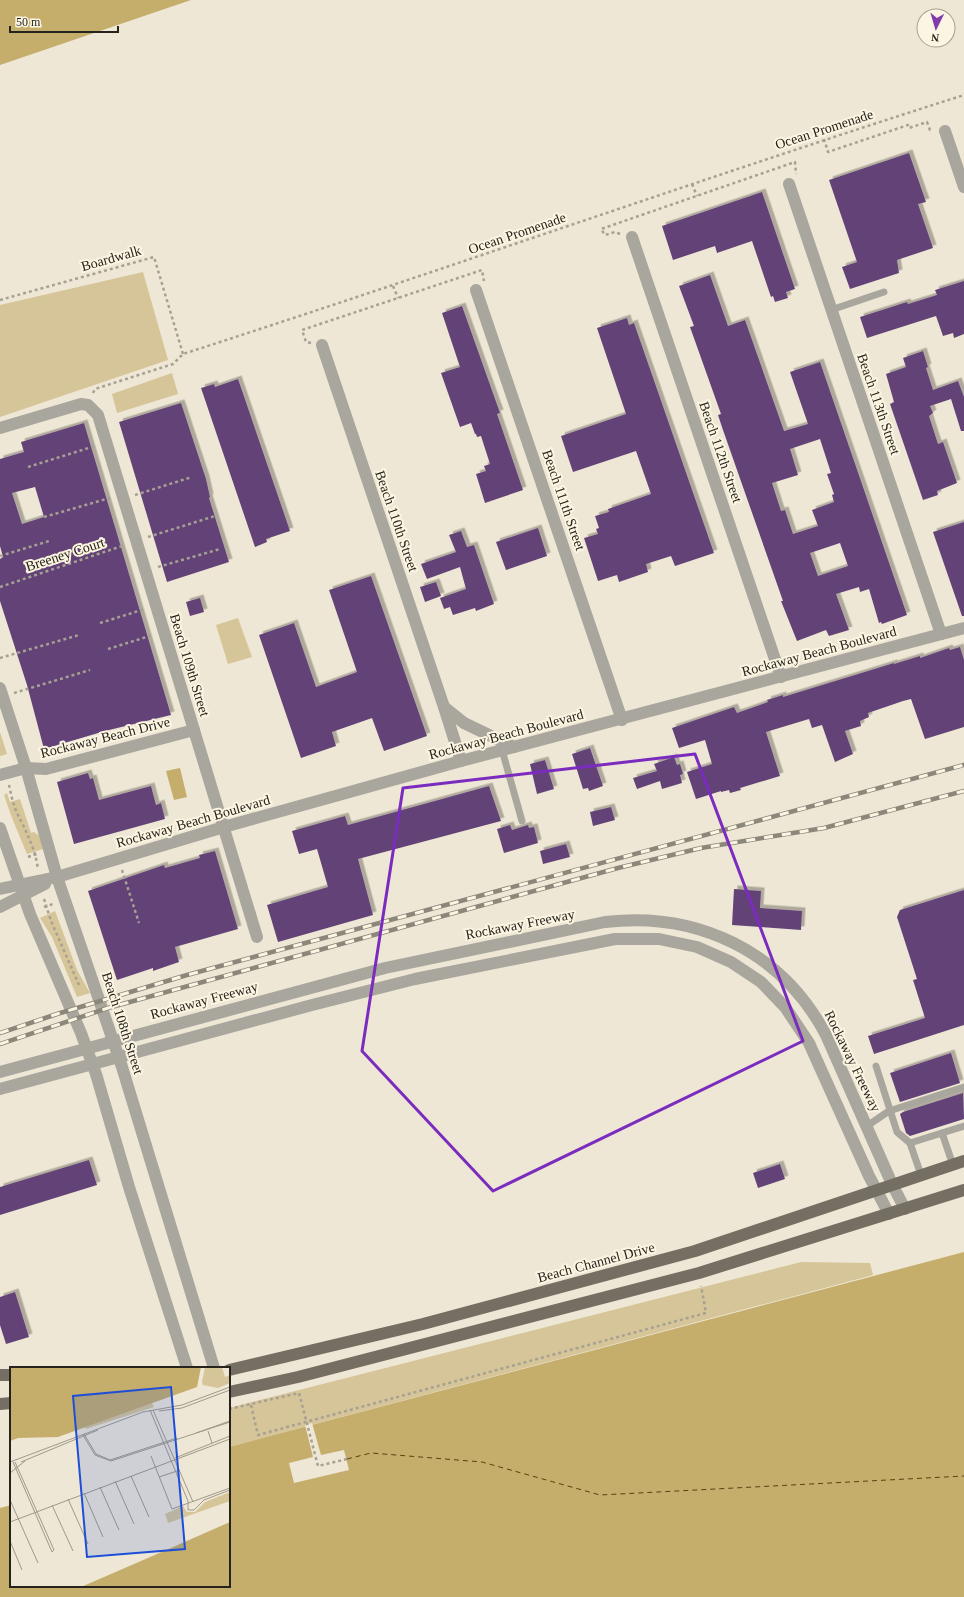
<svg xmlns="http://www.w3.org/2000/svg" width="964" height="1597" font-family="'Times New Roman',serif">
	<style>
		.green { fill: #d6c598 }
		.water { fill: #c5ad6b }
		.pier { fill: #eee7d5 }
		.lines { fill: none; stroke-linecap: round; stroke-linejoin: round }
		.ferry { stroke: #55440f; stroke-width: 1; stroke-dasharray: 5 4; stroke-linecap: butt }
		.building { fill: #634377; fill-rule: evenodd; filter: url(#shadow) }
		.path { stroke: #a7a193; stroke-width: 2.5; stroke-dasharray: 3 3; stroke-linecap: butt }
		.service { stroke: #a9a69e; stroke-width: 7 }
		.minor { stroke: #a9a69e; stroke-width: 12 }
		.tertiary { stroke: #a9a69e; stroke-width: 12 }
		.primary { stroke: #746f62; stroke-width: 12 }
		.rail-casing { stroke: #8b877a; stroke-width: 4.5 }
		.rail { stroke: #fcf5e2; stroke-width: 3; stroke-dasharray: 9; stroke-linecap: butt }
		.marked { fill: none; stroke: #7b2cbf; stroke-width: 3; stroke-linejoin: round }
		.labels { text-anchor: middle; stroke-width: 4; stroke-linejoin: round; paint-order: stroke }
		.street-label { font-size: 14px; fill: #25231c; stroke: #fcf5e2 }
		.inset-river { fill: none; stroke: #c5ad6b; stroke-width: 2 }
		.inset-road { fill: none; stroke: #9e998b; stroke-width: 1 }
		.view { fill: #1d4ed8; fill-opacity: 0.15; stroke: #1d4ed8; stroke-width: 2 }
		.inset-edge { fill: none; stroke: #25231c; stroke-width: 2 }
	</style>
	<defs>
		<filter id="shadow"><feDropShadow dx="3.5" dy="-3.5" stdDeviation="0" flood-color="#0004"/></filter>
	</defs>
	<rect width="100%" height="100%" fill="#eee7d5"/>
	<g class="green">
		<polygon points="143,272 168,360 0,417 0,305"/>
		<polygon points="172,373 178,394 117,413 112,394"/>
		<polygon points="238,618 252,657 228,664 216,625"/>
		<polygon points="0,732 7,754 0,756"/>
		<polygon points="7,793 10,802 20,799 31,833 34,832 40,836 43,849 27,854 12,818 4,795"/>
		<polygon points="55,911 77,970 90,993 77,997 52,937 40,918"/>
		<polygon points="801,1262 870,1263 873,1275 229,1447 229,1408"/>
	</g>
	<g class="water">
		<polygon points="0,0 191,0 0,65"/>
		<polygon points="180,768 187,797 174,800 166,771"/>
		<polygon points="964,1252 964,1597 0,1597 0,1508 11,1505 11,1586 229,1586 229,1447"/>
	</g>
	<polygon class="pier" points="312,1423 321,1455 344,1450 349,1470 294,1483 289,1463 313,1457 305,1425"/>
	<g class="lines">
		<polyline class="ferry" points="347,1459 371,1453 482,1462 600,1495 964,1476"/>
	</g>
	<g class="building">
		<polygon points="909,153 926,202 918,204 933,248 897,260 899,273 850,289 842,267 857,262 829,180"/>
		<polygon points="762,192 795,289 786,292 788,298 775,302 773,296 771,297 752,241 717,253 715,246 673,260 662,226"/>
		<path d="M710,275L728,326L745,320L784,431L808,424L790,372L820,362L907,615L882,624L881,622L879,623L869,589L860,592L859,587L836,594L849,630L829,636L826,630L797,641L781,601H783L723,430L718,415L721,414L690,327L694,326L679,286ZM820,439L831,473L827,474L834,494L832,495L834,502L812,510L818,526L793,534L785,510L781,511L772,483L798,475L790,449ZM840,543L848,566L818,576L810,553Z"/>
		<polygon points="964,281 964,334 954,338 953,333 943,336 936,316 867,338 860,317 907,302 908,304 937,295 935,290"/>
		<polygon points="462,306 500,413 497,414 523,490 485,503 476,474 486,471 484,466 490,464 481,436 477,437 476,434 475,434 471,423 460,427 441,373 460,367 442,313"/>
		<polygon points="627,318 629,325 634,323 714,553 675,566 671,556 646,564 648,572 619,582 617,575 598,581 584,538 598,534 596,529 599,528 595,516 609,512 608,509 651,494 636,451 573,472 561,436 626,414 597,328"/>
		<polygon points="923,351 928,367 926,368 933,390 958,381 964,397 964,431 961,431 951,399 930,406 933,413 929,416 938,444 943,442 957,483 937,491 938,495 923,500 890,404 894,402 886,374 906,367 903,358"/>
		<polygon points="238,379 290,531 266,539 267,542 255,547 201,388 214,384 215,387"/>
		<polygon points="181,403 206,479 210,497 209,498 229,562 167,582 119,422"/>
		<path d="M84,423L171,715L105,731L44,749L27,685L0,601V559L3,557L0,546V459L24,452L21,442ZM35,487L44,517L22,524L12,493Z"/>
		<polygon points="964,522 964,616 962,616 933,532"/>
		<polygon points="538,528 547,556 506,570 496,542"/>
		<polygon points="461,531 467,547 474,545 494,604 476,611 475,608 453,615 450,607 444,609 440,598 466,589 460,567 427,579 421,564 456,552 449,535"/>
		<polygon points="371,576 427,736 384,751 372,718 332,732 336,746 301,758 259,635 294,623 316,687 357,672 329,590"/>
		<polygon points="436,582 441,596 425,602 420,587"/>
		<polygon points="200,598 204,612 190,616 186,602"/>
		<polygon points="960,647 964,660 964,727 925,739 911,699 903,701 868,713 869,717 860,721 861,726 845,731 853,754 835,762 822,725 812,728 809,719 766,732 780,776 740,788 741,790 730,793 729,790 721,792 721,791 696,799 687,772 712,764 705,740 679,748 672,728 734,707 737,713 768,702 767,700 783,695 783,697 894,663 894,664 920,656 920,658 949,648 950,650"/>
		<polygon points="590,748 603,786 589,791 588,788 583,789 572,754"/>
		<polygon points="674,757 677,765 680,764 683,774 680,775 682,783 662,789 660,781 637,789 633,778 657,771 654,764"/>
		<polygon points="545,760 554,789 537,794 530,764"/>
		<polygon points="88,773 90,779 93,778 99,800 151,786 156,805 161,803 165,819 74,844 57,782"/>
		<polygon points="489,786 501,821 358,859 373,915 278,942 267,905 328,887 317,849 299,854 292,831 345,816 348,825"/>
		<polygon points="611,807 615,820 593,826 590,812"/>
		<polygon points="510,825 512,830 528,825 529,828 534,827 538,843 504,853 497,829"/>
		<polygon points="566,844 570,857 543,864 540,851"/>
		<polygon points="215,851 238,929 175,947 179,962 153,971 153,968 117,980 88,891 164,865 165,868 200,858 199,855"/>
		<polygon points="734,889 761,891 760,908 802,911 801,930 732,925"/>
		<polygon points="964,890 964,1025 874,1054 868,1036 925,1018 913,980 917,979 897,917 900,910"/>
		<polygon points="951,1053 960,1083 900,1102 890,1073"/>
		<polygon points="963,1093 964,1119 910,1136 906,1133 900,1114 903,1112"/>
		<polygon points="89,1160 97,1185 0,1215 0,1187"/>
		<polygon points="780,1164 785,1179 758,1188 753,1173"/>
		<polygon points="15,1292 29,1337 6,1344 0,1325 0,1297"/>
	</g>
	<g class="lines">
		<g class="path">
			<polyline points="824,139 828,152 908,125 909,128 927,122 930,130 932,130"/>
			<polyline points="692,184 697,196"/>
			<polyline points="620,234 615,232 605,235 601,229 795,162 796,174"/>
			<polyline points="393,286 398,298"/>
			<polyline points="0,300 154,257 183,354"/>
			<polyline points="311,343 306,342 302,330 482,270 484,281"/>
			<path d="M93,393L95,389L173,364L183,354C444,270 703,178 964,95"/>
			<polyline points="28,467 95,446"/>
			<polyline points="135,495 192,477"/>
			<polyline points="44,517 110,498"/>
			<polyline points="148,537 215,516"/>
			<polyline points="0,556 49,541"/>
			<polyline points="158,567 220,549"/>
			<polyline points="0,587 125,545"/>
			<polyline points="100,623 145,609"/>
			<polyline points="108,649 153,635"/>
			<polyline points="0,658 79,635"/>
			<polyline points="14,693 90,670"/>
			<path d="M9,785C11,794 13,804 17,813C26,831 35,848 38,869"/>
			<polyline points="28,857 37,854"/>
			<polyline points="122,870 139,923"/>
			<polyline points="44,899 51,921 79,985"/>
			<polyline points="44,907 53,904"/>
			<polyline points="251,1405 258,1435 706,1313 701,1286"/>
			<polyline points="229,1409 299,1393 318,1466 347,1459"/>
		</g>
		<g class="service">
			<polyline points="831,310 884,292"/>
			<polyline points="502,750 522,821"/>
			<polyline points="876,1066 897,1132 910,1143 964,1126"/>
			<polyline points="867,1126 889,1111 964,1087"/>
			<polyline points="942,1133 953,1165"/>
			<polyline points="910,1143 921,1175"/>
		</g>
		<g class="minor">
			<polyline points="945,131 964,187"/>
			<polyline points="789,184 941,634"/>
			<polyline points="632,237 781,677"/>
			<polyline points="476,290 622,720"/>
			<polyline points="322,345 444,707 461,761"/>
			<polyline points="0,428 81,404 88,405 98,415 257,937"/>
			<polyline points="0,688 26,768 57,877 122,1067 214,1368"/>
			<polyline points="444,707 464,723 514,747"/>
			<polyline points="0,775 26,768 46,769 194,730"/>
			<polyline points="0,828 30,914 81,1033 96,1074 129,1187 187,1368"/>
		</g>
		<g class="tertiary">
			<polyline points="0,889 57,877 224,827 461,761 964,628"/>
			<polyline points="0,907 45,884"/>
			<path d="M0,1072L385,968L605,922C697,911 782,951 826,1035L892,1184L905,1209"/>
			<polyline points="0,1089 312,1005 415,979 615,939 659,939 697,947 731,962 761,982 785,1007 809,1043 869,1176 889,1214"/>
		</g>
		<g class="primary">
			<polyline points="229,1370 423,1324 695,1251 964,1161"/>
			<polyline points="0,1375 11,1375"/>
			<polyline points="229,1392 298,1377 699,1273 964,1190"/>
			<polyline points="0,1404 11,1403"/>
		</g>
		<g class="rail-casing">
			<g id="rail">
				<polyline points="0,1033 57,1014 187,975 964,765"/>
				<polyline points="0,1044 108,1008 618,868 701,848 824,828 964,791"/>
			</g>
		</g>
		<use href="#rail" class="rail"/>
	</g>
	<path class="marked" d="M695,754L803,1041L493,1191L362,1051L403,788Z"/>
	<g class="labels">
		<g class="street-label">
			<text transform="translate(824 129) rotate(-18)" y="5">Ocean Promenade</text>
			<text transform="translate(517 233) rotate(-19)" y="5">Ocean Promenade</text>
			<text transform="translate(111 258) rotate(-16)" y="5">Boardwalk</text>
			<text transform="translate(879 404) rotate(71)" y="5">Beach 113th Street</text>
			<text transform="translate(721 452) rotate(71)" y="5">Beach 112th Street</text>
			<text transform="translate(564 500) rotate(71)" y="5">Beach 111th Street</text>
			<text transform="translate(397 521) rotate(71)" y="5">Beach 110th Street</text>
			<text transform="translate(65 554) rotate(-18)" y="5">Breeney Court</text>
			<text transform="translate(819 651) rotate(-15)" y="5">Rockaway Beach Boulevard</text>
			<text transform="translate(190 665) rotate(73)" y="5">Beach 109th Street</text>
			<text transform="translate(506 734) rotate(-15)" y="5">Rockaway Beach Boulevard</text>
			<text transform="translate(105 737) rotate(-14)" y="5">Rockaway Beach Drive</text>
			<text transform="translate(193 821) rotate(-16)" y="5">Rockaway Beach Boulevard</text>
			<text transform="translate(520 924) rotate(-11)" y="5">Rockaway Freeway</text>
			<text transform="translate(204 1000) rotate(-15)" y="5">Rockaway Freeway</text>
			<text transform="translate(123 1023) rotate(72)" y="5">Beach 108th Street</text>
			<text transform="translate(853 1061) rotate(64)" y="5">Rockaway Freeway</text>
			<text transform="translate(596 1262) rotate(-15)" y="5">Beach Channel Drive</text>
		</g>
	</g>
	<g transform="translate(10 1367)">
		<rect width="220" height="220" fill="#eee7d5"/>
		<path d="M195,0H212L215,10L220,8V16L208,21L193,18L192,15ZM142,36L144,40L76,62L75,60ZM220,125V134L158,156L155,147L173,139L177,145H185L195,135Z" fill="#d6c598"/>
		<path d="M0,0H191L187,20L48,70L8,71L0,74ZM220,155V220H71L154,184Z" fill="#c5ad6b"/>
		<path class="inset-river" d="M0,49L101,36L127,37"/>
		<path class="inset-road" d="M140,43L178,134V143H184L194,133L220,123M143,43L183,135M149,44L172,41L220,23M198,64L202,76M186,66L220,54M74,67L86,87L100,93L167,71M73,68L85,88L101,94L220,55M141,89L162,142L220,121M165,91L220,69M0,95L133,45L172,38L220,20M3,95L42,185L44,183L5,95M11,95L88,63M0,106L15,94M121,109L139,150M149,110L170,103M105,114L124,157M90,120L109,163M74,126L93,170M58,132L78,177M0,133L28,196M42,138L63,184M0,155L220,72M0,174L12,203"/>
		<path class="view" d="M161,20L175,182L77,190L63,29Z"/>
		<rect width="220" height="220" class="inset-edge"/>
	</g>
	<g transform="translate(936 28) rotate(185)"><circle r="19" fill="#fcf5e2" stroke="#a6a193"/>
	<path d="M0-3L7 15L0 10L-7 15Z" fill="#833aac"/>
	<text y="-6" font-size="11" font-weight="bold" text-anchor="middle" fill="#25231c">N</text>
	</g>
	<path d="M10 26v6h108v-6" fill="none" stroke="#25231c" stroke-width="2"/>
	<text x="16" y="26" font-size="12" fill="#25231c" stroke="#fcf5e2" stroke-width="3" paint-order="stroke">50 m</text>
</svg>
